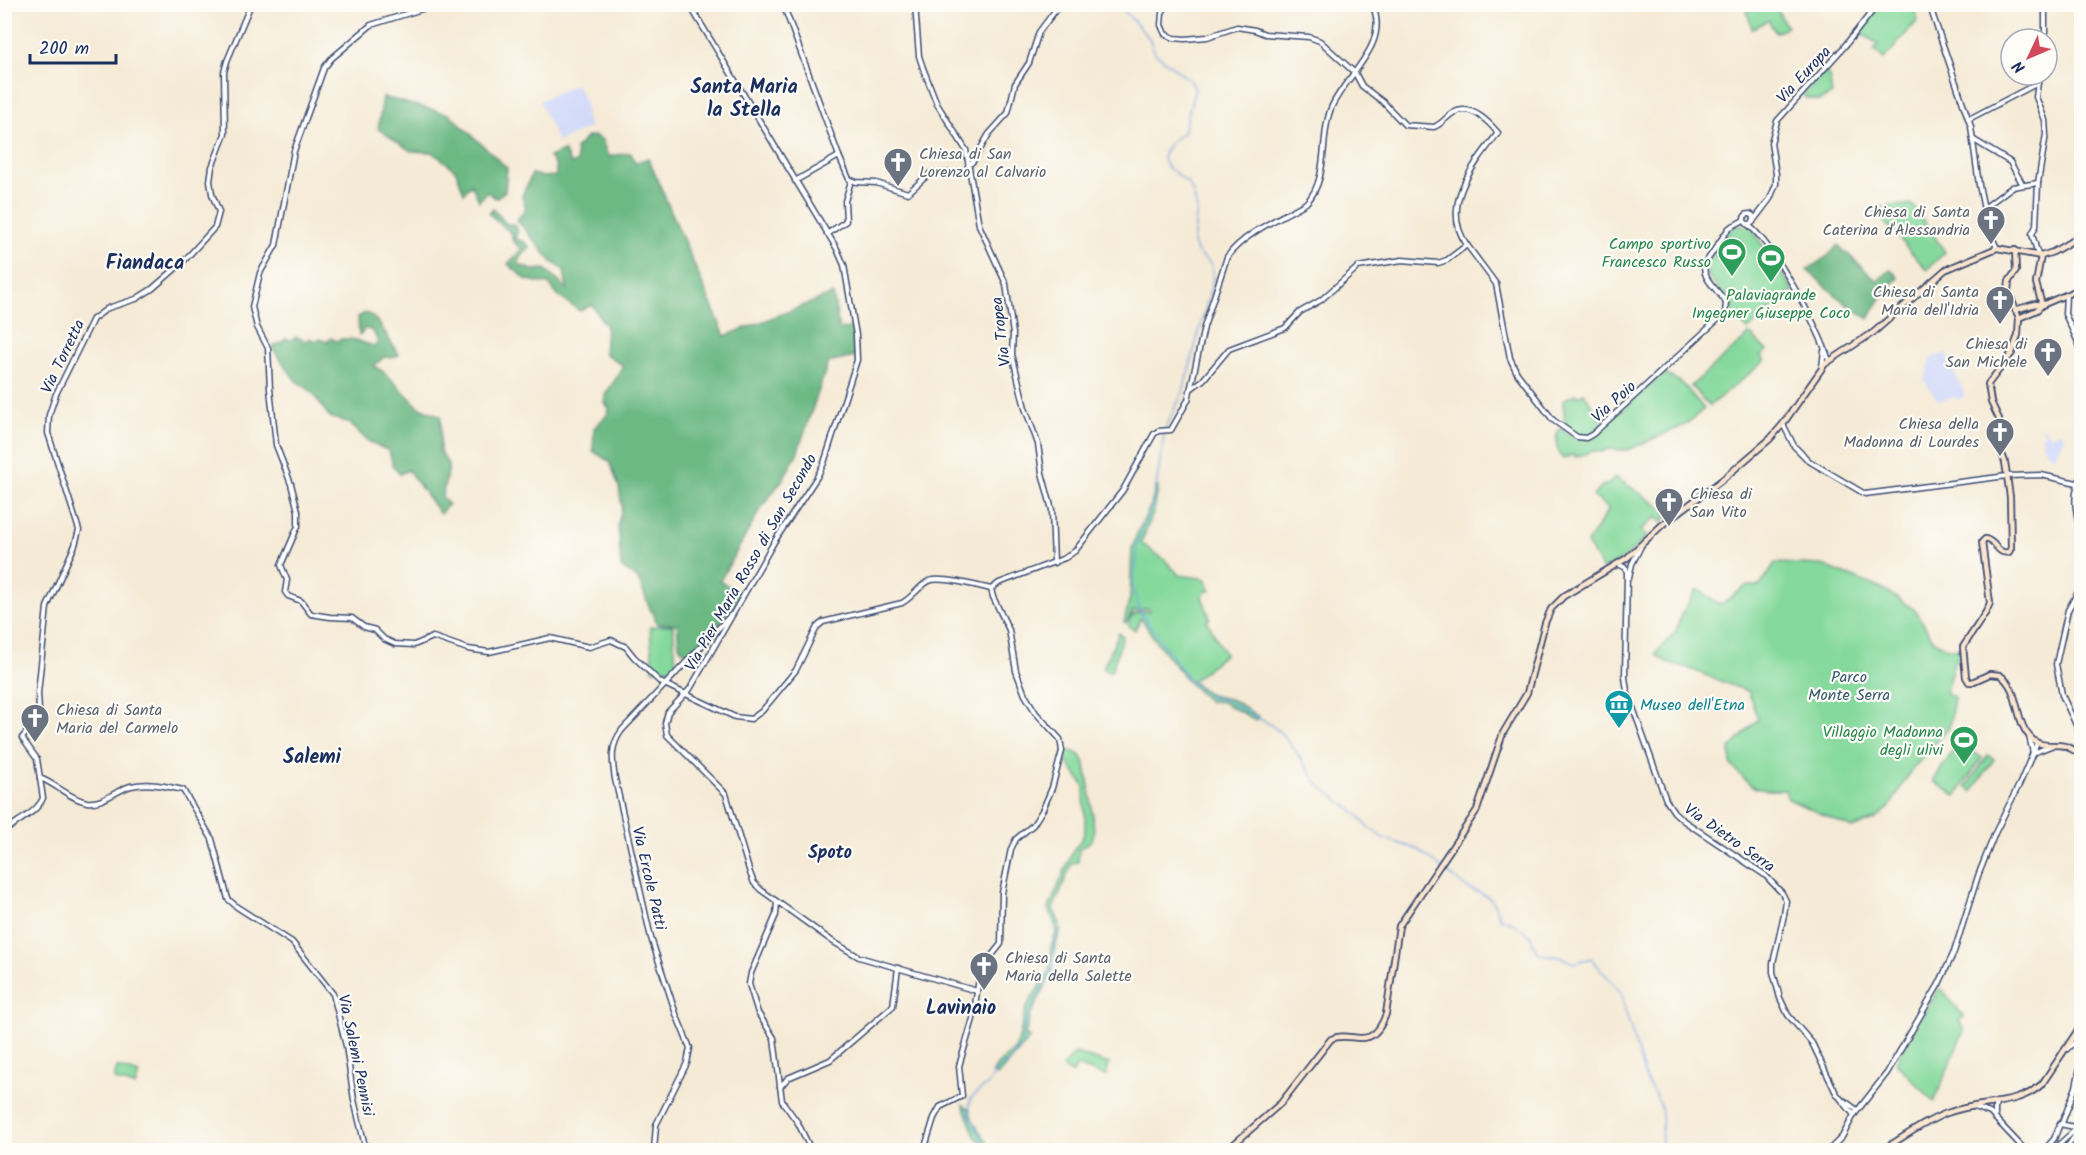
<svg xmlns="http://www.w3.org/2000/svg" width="2086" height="1155" font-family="Kalam,sans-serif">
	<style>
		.built { fill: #d1d9f9 }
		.green { fill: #85d99c; stroke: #50847d; stroke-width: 1.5 }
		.forest { fill: #6cb984; stroke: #447471; stroke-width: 1.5 }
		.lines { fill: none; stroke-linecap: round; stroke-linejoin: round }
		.stream { stroke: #77a6e1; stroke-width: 1.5 }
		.tertiary-casing { stroke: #3c4b70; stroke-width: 7 }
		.secondary-casing { stroke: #3c4b70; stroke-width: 8 }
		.tertiary { stroke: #fff; stroke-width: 4 }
		.secondary { stroke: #fbe5cf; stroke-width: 4.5 }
		.labels { text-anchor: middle; stroke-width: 4.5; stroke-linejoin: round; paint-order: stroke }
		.street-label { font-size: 16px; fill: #1b2f5e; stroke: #fdfcf7 }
		.worship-label { font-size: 16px; fill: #5b616d; stroke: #fdfcf7; text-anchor: start }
		.leisure-label { font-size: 16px; fill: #27864d; stroke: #fdfcf7; text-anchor: end }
		.park-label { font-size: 16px; fill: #365a6e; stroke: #fdfcf7 }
		.culture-label { font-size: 16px; fill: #0d838f; stroke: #fdfcf7; text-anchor: start }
		.neighbourhood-label { font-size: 18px; font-weight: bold; fill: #1b2f5e; stroke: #fdfcf7 }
		.quarter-label { font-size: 20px; font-weight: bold; fill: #1b2f5e; stroke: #fdfcf7 }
	</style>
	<rect width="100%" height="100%" fill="#fdfcf7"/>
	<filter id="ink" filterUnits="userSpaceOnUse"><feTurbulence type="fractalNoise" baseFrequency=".0167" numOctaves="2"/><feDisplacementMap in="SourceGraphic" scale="12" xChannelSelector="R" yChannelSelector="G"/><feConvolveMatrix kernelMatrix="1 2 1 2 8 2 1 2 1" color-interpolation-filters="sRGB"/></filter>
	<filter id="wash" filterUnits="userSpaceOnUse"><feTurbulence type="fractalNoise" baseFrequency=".008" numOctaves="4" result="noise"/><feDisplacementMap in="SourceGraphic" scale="24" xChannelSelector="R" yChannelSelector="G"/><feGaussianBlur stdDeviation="1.35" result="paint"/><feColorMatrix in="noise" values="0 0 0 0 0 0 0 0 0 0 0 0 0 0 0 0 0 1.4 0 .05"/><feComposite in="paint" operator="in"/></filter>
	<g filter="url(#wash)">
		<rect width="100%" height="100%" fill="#f5ead5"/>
		<g class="built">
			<polygon points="576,84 586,104 584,108 587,109 585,116 590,127 558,142 539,101"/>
			<polygon points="1948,353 1948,365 1952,368 1965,395 1959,399 1953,397 1939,401 1924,381 1932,357"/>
			<polygon points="2043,427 2051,436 2060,431 2065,439 2053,457 2048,453 2042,444 2043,440 2041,435 2045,433 2041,428"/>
		</g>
		<g class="green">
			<polygon points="1757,5 1774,5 1787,27 1776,33 1768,20 1752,29 1747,11"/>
			<polygon points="1881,5 1907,5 1910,7 1913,6 1918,20 1884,59 1874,50 1878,44 1859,32"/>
			<polygon points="1825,72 1829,76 1832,94 1819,101 1804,97 1803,95"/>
			<polygon points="1911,204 1913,205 1945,252 1927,270 1872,208"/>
			<path d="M1738,225L1748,226L1754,232L1793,290L1748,330L1730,312L1732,309L1729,308C1727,292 1708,284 1705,268L1728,232Z"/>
			<polygon points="1750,334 1767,351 1761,356 1765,361 1709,406 1691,386"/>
			<path d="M1664,373L1683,384L1704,409L1685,425L1632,448L1627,450L1606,449L1603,452L1594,451L1575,457L1574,454L1563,459C1557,451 1555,441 1558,431L1562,429C1572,437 1579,442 1592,437Z"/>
			<path d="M1584,393L1603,423C1587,438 1584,440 1565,426L1563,400L1576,394L1578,396Z"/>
			<polygon points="1615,477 1658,505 1669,517 1665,518 1662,523 1657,517 1641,530 1647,536 1626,557 1603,570 1587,543 1609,509 1593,496 1602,486 1609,484"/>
			<path d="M1156,487H1158L1155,508L1141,543L1165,560L1179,575L1206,579L1210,591H1206L1202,597L1210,618L1207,621L1225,654L1192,681L1210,695L1233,700L1259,717L1256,720L1220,701L1216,702L1213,700L1210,702L1190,684L1156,641L1141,618L1135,630L1129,627C1127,613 1139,611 1150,611L1149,608L1133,611L1126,623L1124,622L1130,598L1132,549L1137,534L1151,505Z"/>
			<path d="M1775,563L1822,565L1883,589L1915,610L1934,641L1947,648L1961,649L1962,659H1955L1945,694L1954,697L1949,728L1910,772L1889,808L1876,819L1852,828L1788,799L1785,790C1750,791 1754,789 1731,765L1730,749L1758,719L1748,691C1727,685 1709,676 1690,669C1677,664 1665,664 1655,654L1676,631L1681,615L1697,589L1721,605L1746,586H1760Z"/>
			<polygon points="673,625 676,668 653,670 650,627"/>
			<polygon points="1119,633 1123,636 1112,670 1108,672 1103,668"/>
			<polygon points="1959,742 1982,758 1956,796 1933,781"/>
			<path d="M1065,750C1070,751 1079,752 1082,757C1087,765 1096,828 1093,837C1091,843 1084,845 1079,849L1078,862L1072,863L1053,909L1060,924V932L1054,951L1052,973L1030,1016L1025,1035L1030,1038L997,1076L992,1073L998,1064L1015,1049L1019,1039L1026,1008L1049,971L1051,947L1057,930L1049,908L1073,851L1083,837L1085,829L1084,786L1063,756Z"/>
			<polygon points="1988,755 1994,759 1972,792 1966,787"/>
			<polygon points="1942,989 1964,1017 1959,1021 1964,1030 1934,1102 1898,1065 1896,1061 1938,990"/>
			<polygon points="1075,1053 1109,1064 1106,1076 1077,1066 1072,1074 1062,1067"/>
			<polygon points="117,1067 139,1074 135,1086 114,1080"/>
			<path d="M963,1105L970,1109C971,1126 986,1136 991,1150H986L985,1146L975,1136Z"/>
		</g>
		<g class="forest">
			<polygon points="383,97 449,114 507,168 505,191 496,198 487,192 479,201 471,184 464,193 456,171 444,161 431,152 411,151 378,129"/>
			<polygon points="594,136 602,140 608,156 631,153 635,163 648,158 725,336 833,294 839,329 852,328 856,349 854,357 828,363 797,454 783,479 762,507 720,581 742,594 730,612 727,612 725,618 691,654 682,650 679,645 677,624 657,624 653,612 651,611 638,579 621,567 618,524 622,507 619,487 610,462 593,451 594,428 608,414 609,408 605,403 605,395 624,366 604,353 606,326 592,305 580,311 558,296 549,284 527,280 508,264 522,249 512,240 512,234 489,214 493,209 507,224 514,224 518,231 515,239 525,242 530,248 522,254 518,264 532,270 545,269 567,289 564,270 552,262 517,220 526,208 522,196 532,174 543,177 556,176 556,166 549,157 564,151 571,164 577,162 576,148 587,137"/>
			<path d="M1838,245L1877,281L1891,269L1898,278C1885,290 1877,303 1869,319L1846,304L1807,270L1829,255Z"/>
			<path d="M365,313C378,315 390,343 399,355L392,358L384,357L374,366L384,372L419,407L441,416L440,452L448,464V472L442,497L448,504L440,514L408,470L400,474L392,465V461L389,451L368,441L348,422L332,418L328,415L311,391L296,381L273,349V346L282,343L285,339L291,340L297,337L306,341L310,338L314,341L320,339L327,342L331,338L336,341C352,334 361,345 377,346V340L373,331L365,328L362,333L359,335L358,317Z"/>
		</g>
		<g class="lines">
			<g class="stream">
				<path d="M1118,4L1149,38L1155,53L1191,81L1195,89L1183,133L1170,143L1165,150L1163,159L1166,166L1187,182L1192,190L1197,209L1193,243L1197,252L1212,265L1213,280L1183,392L1165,429L1154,501L1136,546L1137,559L1132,585L1139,610L1188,679L1208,696L1227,701L1271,725L1282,734L1294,749L1319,785L1358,815L1368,827L1383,838L1419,850L1467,888L1487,896L1493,901L1500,918L1511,922L1530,935L1536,950L1540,954L1560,957L1574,963L1591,958L1622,994L1624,1006L1645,1077C1648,1086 1653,1090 1657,1098C1666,1114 1661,1133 1660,1150"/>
				<polyline points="987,1150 968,1112 971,1098 989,1083 997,1069 1008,1062 1022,1044 1024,1025 1053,966 1054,945 1060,928"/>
			</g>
		</g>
	</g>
	<g filter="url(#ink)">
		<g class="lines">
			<g class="tertiary-casing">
				<g id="tertiary">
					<path d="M438,4L371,25L331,59L324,68L294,151L276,245L260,273L252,307L257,327L268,348L270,389L276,445L291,484L298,511V526L281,565L287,580L285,592L288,596L301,601L311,614L330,617L352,618L364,627L375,630L384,639L395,644L414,645L433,637L468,649L489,652L550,638L589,647L611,640L626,647L634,657L660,682L735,717L751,719L762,711L796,670L817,627L823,622L902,603C913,597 919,586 929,581C939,576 979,586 991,589"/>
					<polyline points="689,4 837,249 844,265 856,335 857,360 824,463 817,477 774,542 690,689 668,712 665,723 667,735 726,794 750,873 754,883 761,890 832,941 859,957 977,991"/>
					<polyline points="783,4 839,156 849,179 856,182 876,183 908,193 929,174 968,172"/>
					<polyline points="915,4 919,56 923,68 937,104 966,150 979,225 1006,284 1013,334 1012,354 1025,408 1038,444 1042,473 1052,510 1054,563"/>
					<path d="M1167,4L1162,13L1161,25L1165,34L1174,38L1185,39L1207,37L1237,27L1255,30L1265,34L1309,37L1320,41L1355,73L1362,86L1383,102L1405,125L1434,127C1442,124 1446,117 1453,113C1470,103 1488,121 1498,133C1474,164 1439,206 1467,245L1447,260L1438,263L1402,260L1358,267L1321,300L1300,312L1285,328L1229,349L1203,380L1192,388"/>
					<polyline points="1929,4 1971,127 1979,185 1988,229 1997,248"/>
					<polyline points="2045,39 2045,4"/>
					<polyline points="1969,119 2038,83"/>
					<polyline points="1974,140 2010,162 2023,185"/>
					<polyline points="968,166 974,160 989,134 1008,113 1015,84 1029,63 1039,32 1060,4"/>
					<polyline points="795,181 839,156"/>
					<polyline points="1984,208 2012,187 2038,183"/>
					<circle cx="1749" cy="219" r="5"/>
					<polyline points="1754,220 1770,199 1776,184 1776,174 1771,143 1777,121 1843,48 1878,4"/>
					<path d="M1747,224C1773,243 1820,330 1829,361"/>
					<polyline points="827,234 846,221 845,201 851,181"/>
					<path d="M1467,245L1496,284L1510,358L1517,373L1553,420L1577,437L1586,438L1593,434L1725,313L1726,303C1719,290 1703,281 1704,265L1729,228L1744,220"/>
					<polyline points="2038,255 2032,234 2036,226 2038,183 2046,134 2045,120 2036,97 2039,75"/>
					<polyline points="2066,295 2065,314 2082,351"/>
					<polyline points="1822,367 1824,351"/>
					<polyline points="1783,424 1794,446 1809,461 1865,494 2007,476 2041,475 2077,483"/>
					<path d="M2082,475C2070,497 2077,516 2082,538"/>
					<polyline points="1618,564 1626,568 1627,573 1625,677 1627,691 1666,800 1674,812 1684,821 1765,875 1782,893 1786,901 1784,915 1773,963 1773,972 1780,998 1788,1015 1812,1043 1836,1093 1854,1115"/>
					<polyline points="1629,577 1632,564 1641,546"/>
					<polyline points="2029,736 2033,753 2051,746"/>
					<polyline points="2076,752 2080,737 2078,729 2062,695 2056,664 2068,610 2082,585"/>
					<path d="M40,778C56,784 70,799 87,802C104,804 116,790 131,786C149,782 166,786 183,790L212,839L228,899L237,907L292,942L333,994L346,1046L354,1100L366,1150"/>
					<path d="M4,832C16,821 37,813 43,798L37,759L22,738L27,732L39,711L38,693L47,607L75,545L79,530L48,433L49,415L56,394L93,319L108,308L136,299L152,289L182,263L215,227L219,212L212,194L210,181L212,167L225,134L224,72L227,61L251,4"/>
					<polyline points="777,902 776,915 751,973 749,984 758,1013 774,1038 782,1101 798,1123 811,1150"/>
					<polyline points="2067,1049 2071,1045 2082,1042"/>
					<polyline points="780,1087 788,1078 830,1060 893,1006 898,968"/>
					<polyline points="1845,1101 1857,1110"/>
					<polyline points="1974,1107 1990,1113 2025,1150"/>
					<polyline points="1995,1116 1995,1107 1997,1102"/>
					<polyline points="2062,1123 2076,1087 2082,1058"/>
					<path d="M654,1150L656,1125L687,1063L690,1048L676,1014L651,938L615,779C612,760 610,746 622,730L731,615"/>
					<path d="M924,1150L934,1118L940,1107L962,1096L959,1066L973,1019L979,978L985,964L1001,944L1002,893L1011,849L1016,839L1033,825L1043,809L1052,788L1062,751L1060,739L1036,713L1025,695L1016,671L1009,630L993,597L991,589L999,583L1065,558L1075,551L1123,490L1154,434L1158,431L1171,430L1188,400L1204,327L1227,257C1244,233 1282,217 1306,203C1330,179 1319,135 1332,106C1347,73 1391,45 1372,4"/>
					<polyline points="1829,1150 1842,1137 1854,1115 1887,1073 1939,984 1954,952 1978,876 1995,833 2020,783 2037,743"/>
					<polyline points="2044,1150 2054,1139 2060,1124 2074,1127 2075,1130 2053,1150"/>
					<polyline points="2065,1150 2082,1126"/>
				</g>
			</g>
			<g class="secondary-casing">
				<g id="secondary">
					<path d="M2015,250L2016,271L2009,281L2008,291L2019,318L2018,335L2012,353L1988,384L1991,402L1999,419V446L2005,462L2010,497L2011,548L2009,552C1997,555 1996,541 1985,539L1982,542L1990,603L1986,612L1963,647L1966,677L1969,682H1972L1990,674L2000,675C2022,691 2013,723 2033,740C2043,748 2054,743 2065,746C2070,748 2076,752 2082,754"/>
					<polyline points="2041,256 2036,283 2042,305"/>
					<polyline points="2015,310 2035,304 2042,305"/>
					<polyline points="2019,318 2037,310 2042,305 2082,288"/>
					<path d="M1227,1150L1281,1103L1331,1039C1352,1029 1371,1055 1386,1014L1399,926L1477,810L1503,733L1527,693L1545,623L1551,609L1564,596L1627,558L1662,525L1722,480L1770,439L1783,424L1825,364L1874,332L1945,270L1997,248L2041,256L2053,252L2082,235"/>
					<path d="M1882,1150C1903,1138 1926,1120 1950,1112C1979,1101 2018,1107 2042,1084L2082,1024"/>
				</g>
			</g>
			<use href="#tertiary" class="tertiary"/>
			<use href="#secondary" class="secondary"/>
		</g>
	</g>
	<defs>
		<g id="church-pin" transform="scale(1.5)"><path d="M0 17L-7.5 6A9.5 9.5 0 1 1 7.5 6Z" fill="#6b7280" stroke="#fdfcf7"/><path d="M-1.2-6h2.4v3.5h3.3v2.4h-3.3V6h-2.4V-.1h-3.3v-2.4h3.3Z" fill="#fff"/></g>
		<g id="stadium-pin" transform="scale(1.5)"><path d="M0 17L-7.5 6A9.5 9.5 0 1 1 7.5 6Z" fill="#2e9e5b" stroke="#fdfcf7"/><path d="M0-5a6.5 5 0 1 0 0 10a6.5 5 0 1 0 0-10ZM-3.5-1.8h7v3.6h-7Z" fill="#fff"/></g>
		<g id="museum-pin" transform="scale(1.5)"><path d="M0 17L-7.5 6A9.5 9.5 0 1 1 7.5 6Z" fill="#0f9aa8" stroke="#fdfcf7"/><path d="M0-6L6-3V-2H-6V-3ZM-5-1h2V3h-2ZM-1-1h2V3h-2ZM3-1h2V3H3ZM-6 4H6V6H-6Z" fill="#fff"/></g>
	</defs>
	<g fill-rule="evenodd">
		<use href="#church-pin" x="898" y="162"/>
		<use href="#church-pin" x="1991" y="220"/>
		<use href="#stadium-pin" x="1732" y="252"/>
		<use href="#stadium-pin" x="1771" y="258"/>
		<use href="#church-pin" x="2000" y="300"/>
		<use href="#church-pin" x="2048" y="352"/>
		<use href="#church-pin" x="2000" y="432"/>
		<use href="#church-pin" x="1669" y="502"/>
		<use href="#museum-pin" x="1619" y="704"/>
		<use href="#church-pin" x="35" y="718"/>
		<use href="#stadium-pin" x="1964" y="740"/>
		<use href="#church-pin" x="984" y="966"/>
	</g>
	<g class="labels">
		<g class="street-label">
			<text transform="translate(1803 74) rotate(-47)" y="6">Via Europa</text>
			<text transform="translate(1000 332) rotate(-97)" y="6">Via Tropea</text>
			<text transform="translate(62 356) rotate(-64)" y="6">Via Torretta</text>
			<text transform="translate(1613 401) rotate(-42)" y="6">Via Poio</text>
			<text transform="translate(750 562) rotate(-60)" y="6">Via Pier Maria Rosso di San Secondo</text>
			<text transform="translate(1730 837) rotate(35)" y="6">Via Dietro Serra</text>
			<text transform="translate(650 878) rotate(77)" y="6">Via Ercole Patti</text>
			<text transform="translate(357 1055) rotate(78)" y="6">Via Salemi Pennisi</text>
		</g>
		<g class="worship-label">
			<text x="919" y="159">Chiesa di San<tspan x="919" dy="18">Lorenzo al Calvario</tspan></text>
			<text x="1970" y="217" text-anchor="end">Chiesa di Santa<tspan x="1970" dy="18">Caterina d'Alessandria</tspan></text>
			<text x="1979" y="297" text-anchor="end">Chiesa di Santa<tspan x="1979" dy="18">Maria dell'Idria</tspan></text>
			<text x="2027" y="349" text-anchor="end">Chiesa di<tspan x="2027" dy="18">San Michele</tspan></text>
			<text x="1979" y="429" text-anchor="end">Chiesa della<tspan x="1979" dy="18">Madonna di Lourdes</tspan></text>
			<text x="1690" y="499">Chiesa di<tspan x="1690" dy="18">San Vito</tspan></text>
			<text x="56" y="715">Chiesa di Santa<tspan x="56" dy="18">Maria del Carmelo</tspan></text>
			<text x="1005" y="963">Chiesa di Santa<tspan x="1005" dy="18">Maria della Salette</tspan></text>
		</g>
		<g class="leisure-label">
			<text x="1711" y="249">Campo sportivo<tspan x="1711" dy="18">Francesco Russo</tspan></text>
			<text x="1771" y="300" text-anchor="middle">Palaviagrande<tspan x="1771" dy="18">Ingegner Giuseppe Coco</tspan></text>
			<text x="1943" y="737">Villaggio Madonna<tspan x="1943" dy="18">degli ulivi</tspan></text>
		</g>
		<g class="park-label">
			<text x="1849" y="682">Parco<tspan x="1849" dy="18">Monte Serra</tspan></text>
		</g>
		<g class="culture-label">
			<text x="1640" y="710">Museo dell'Etna</text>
		</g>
		<g class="neighbourhood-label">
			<text x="830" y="858">Spoto</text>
		</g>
		<g class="quarter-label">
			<text x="744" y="93">Santa Maria<tspan x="744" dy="23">la Stella</tspan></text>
			<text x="145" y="269">Fiandaca</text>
			<text x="312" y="763">Salemi</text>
			<text x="961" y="1014">Lavinaio</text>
		</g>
	</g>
	<rect width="2086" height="1155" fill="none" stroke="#fdfcf7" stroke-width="24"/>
	<g transform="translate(2029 57) rotate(226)"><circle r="28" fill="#fdfcf7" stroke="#a3aaba" stroke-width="1.5"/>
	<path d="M0-4.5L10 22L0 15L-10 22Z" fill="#d1495b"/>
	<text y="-9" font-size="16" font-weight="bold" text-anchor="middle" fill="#1b2f5e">N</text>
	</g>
	<path d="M30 54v9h86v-9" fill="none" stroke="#1b2f5e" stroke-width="3"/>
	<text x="39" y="54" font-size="18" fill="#1b2f5e" stroke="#fdfcf7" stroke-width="4.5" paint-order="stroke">200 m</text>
</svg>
